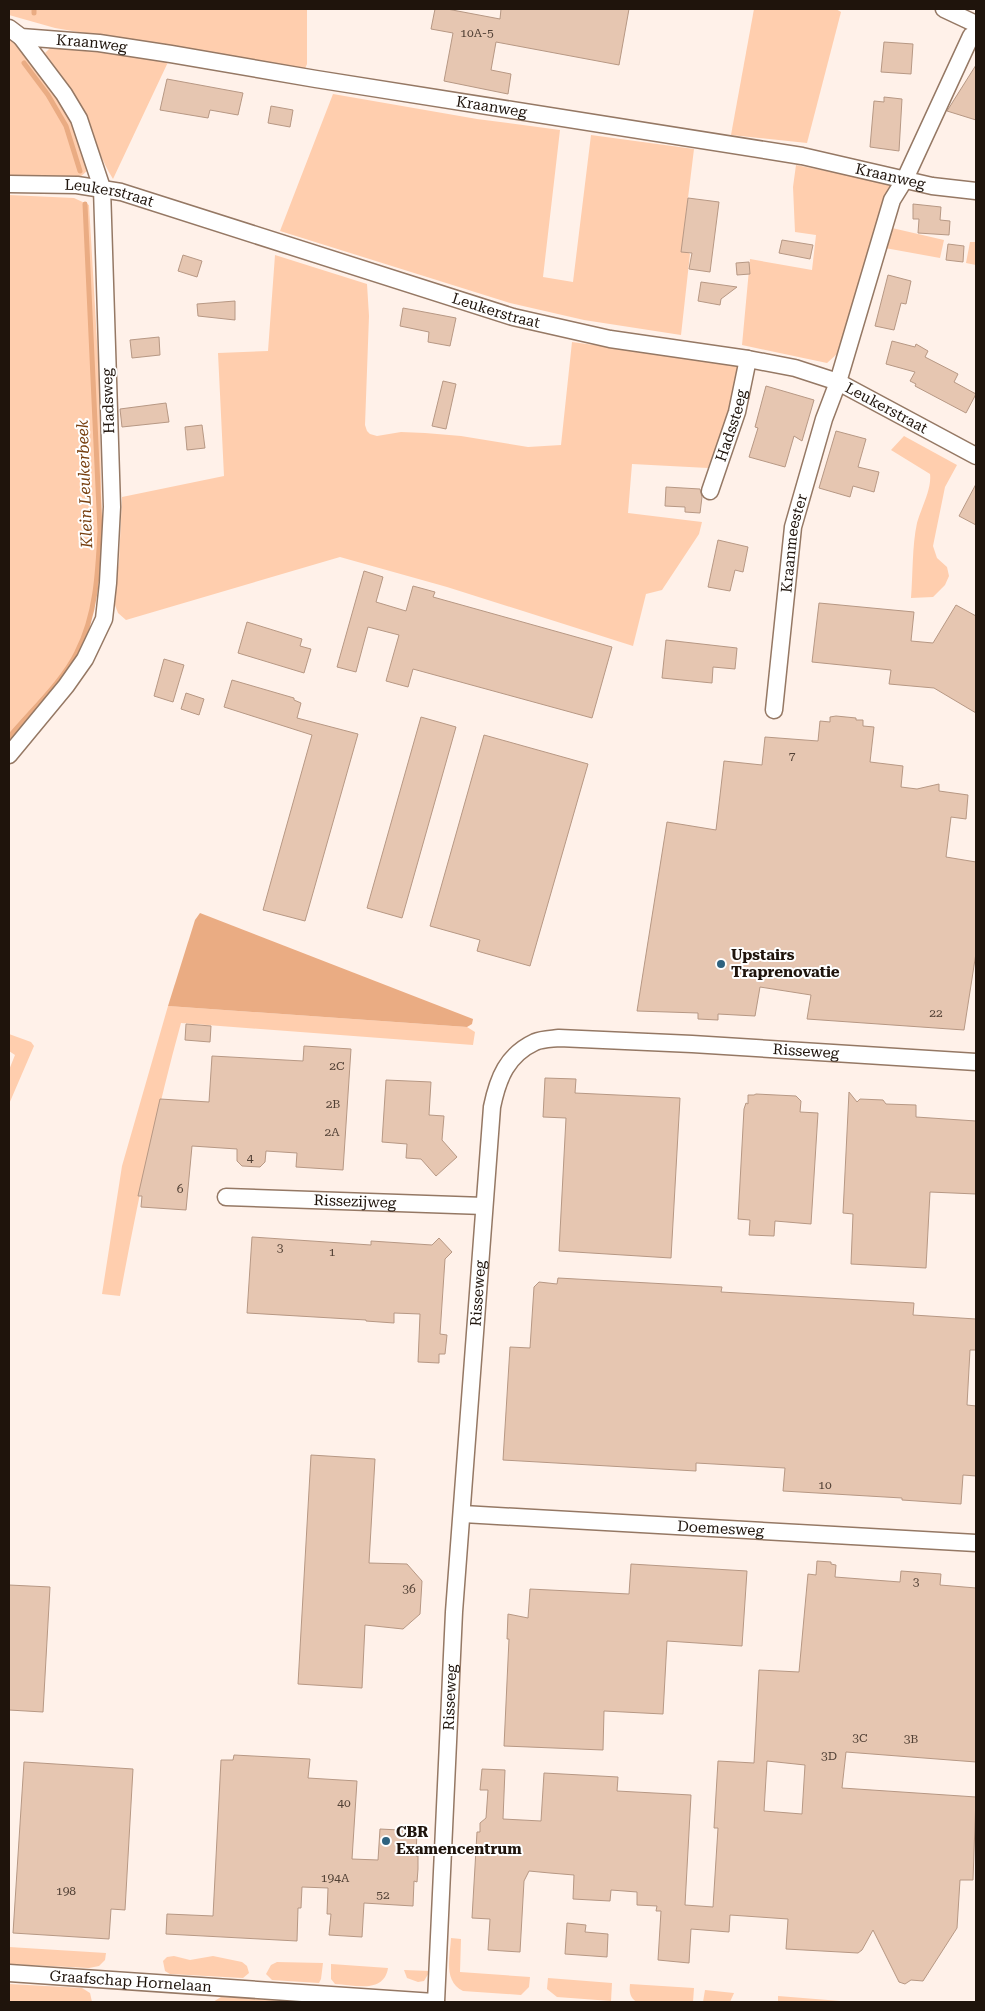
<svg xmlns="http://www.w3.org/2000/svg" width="985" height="2011" font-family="'Roboto Serif',serif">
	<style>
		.green { fill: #ffceae }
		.water { fill: #eaac83 }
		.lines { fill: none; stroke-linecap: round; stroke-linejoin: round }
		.stream { stroke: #eaac83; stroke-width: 5 }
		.building { fill: #e6c6b1; stroke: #b79884; fill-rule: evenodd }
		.street-casing { stroke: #957864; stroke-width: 19 }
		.street { stroke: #fff; stroke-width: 16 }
		.poi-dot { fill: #2e627f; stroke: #fff; stroke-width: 2 }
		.labels { text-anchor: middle; stroke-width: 4; stroke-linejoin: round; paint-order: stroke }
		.number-label { font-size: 12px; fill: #514035 }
		.street-label { font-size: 15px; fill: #1f140c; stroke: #fff }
		.poi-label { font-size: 15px; font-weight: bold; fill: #1f140c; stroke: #fff; text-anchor: start }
		.water-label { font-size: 16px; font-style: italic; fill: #763e0e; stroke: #fff }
	</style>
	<rect width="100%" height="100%" fill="#fff1e9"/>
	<g class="green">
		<polygon points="9,9 307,9 307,64 304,71 55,28 9,15"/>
		<polygon points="754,9 836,9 841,12 807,143 731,135"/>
		<polygon points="9,35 58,98 72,122 88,170 78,179 9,177"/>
		<path d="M59,45L169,60L113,179C101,160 95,139 86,119C76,95 60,73 45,53L51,47Z"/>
		<polygon points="333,94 477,119 560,130 543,277 573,282 591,135 694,149 682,247 690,254 681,335 584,320 510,303 280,231"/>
		<polygon points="796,165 892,184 837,354 827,363 742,345 750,259 812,270 816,235 795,232 793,187"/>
		<polygon points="9,195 74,198 89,205 99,375 102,530 98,581 89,630 79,656 9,742"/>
		<polygon points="892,228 944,240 940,258 885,248"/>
		<polygon points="970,242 976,242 976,265 966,263"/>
		<polygon points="275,255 367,284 369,316 365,425 367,431 370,434 377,436 401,432 425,433 461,436 528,447 561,445 572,342 741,365 734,400 708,468 632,464 628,513 702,522 699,534 662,590 646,594 633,646 447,587 340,557 126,620 118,613 113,600 119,561 122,497 224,476 218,353 268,351"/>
		<path d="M904,436L957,465L945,487L933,546L937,558L947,567L949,576L945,585L933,597L911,598C913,574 912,546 917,523C921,508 932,489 930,474L891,450Z"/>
		<path d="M168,1006L467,1027L475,1032L473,1045L181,1023C156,1114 137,1204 120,1296L102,1294L122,1166Z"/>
		<polygon points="9,1034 31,1042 34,1046 9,1104 9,1070 15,1055 9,1051"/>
		<path d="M451,1938L461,1939L460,1972L530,1977L529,1987L521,1995L463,1991C443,1981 450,1957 451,1938Z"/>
		<polygon points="9,1947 106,1953 105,1960 99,1966 89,1968 9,1964"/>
		<polygon points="174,1956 190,1960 213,1956 242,1962 247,1966 249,1973 243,1978 170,1974 165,1971 163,1961 167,1957"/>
		<polygon points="277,1962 323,1963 321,1979 319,1983 272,1980 266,1974 271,1965"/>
		<path d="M331,1964L388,1968C384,1994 354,1985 335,1984L331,1979Z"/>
		<polygon points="404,1970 430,1971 424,1981 418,1982 407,1978"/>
		<polygon points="548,1978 612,1983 611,2001 557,1997 547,1989"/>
		<polygon points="9,1984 82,1988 90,1993 92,2002 9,2002"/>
		<path d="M630,1984L694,1988L693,2002H637C630,1998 629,1992 630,1984Z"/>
		<polygon points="705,1990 734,1993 730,2002 703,2002"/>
		<polygon points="778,1996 853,2002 778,2002"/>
		<polygon points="221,1997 319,2002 213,2002"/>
	</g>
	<polygon class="water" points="200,913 473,1019 472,1024 467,1027 168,1006 195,920"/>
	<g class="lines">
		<g class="stream">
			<polyline points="34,13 34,9"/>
			<polyline points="24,63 48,95 66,126 80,171"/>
			<path d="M10,736C31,711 63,681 77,652C96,615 98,572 100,531L85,204"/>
		</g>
	</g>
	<g class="building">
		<polygon points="435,9 447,9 500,19 501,9 629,9 619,65 496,42 491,70 511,74 508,94 444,81 453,33 431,29"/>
		<polygon points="884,42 913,44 911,74 881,72"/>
		<polygon points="976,65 976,120 947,111"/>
		<polygon points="167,79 243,93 238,115 210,110 208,118 160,110"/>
		<polygon points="884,97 902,99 899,151 870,147 874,101 884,102"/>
		<polygon points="271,106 293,110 290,127 268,123"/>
		<polygon points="688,198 719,202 710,272 689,269 692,253 681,252"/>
		<polygon points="913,204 941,207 940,220 950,221 949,235 918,233 919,219 913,219"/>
		<polygon points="782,240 813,245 810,259 779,253"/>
		<polygon points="948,244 964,246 963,262 946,260"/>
		<polygon points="183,255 202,261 197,277 178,271"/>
		<polygon points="749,262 750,274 737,275 736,263"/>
		<polygon points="888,275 911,281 906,304 901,303 894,330 875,326"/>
		<polygon points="701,282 737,287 721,299 720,305 698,301"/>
		<polygon points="235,301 235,320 198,316 197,304"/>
		<polygon points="403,308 456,318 450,346 428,342 429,332 400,326"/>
		<polygon points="159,337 160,355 132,358 130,340"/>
		<polygon points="892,341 915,347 916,344 928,351 925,357 958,374 954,382 976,394 966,413 915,386 916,384 910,381 915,372 886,364"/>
		<polygon points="443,381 456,384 446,429 432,426"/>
		<polygon points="766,386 814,400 802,441 794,436 785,467 749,457 758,428 755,427"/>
		<polygon points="166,403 169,422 122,427 120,409"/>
		<polygon points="202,425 205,448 187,450 185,427"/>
		<polygon points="836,431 866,439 858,467 879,472 874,492 853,486 850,497 819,488"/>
		<polygon points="976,484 976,525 959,516"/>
		<polygon points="666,487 700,489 702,497 700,513 685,512 685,507 665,506"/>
		<polygon points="718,540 748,547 743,572 735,570 730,591 708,587"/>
		<polygon points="364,571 383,577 376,602 406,611 413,586 435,592 433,597 612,647 592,718 413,669 408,687 386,681 399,635 368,627 356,672 337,667"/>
		<polygon points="819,603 914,612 911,641 933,643 956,605 976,616 976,713 934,688 889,684 891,670 812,662"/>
		<polygon points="247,622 302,639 300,646 311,649 304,673 238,653"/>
		<polygon points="666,640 737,648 735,669 713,667 712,683 662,678"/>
		<polygon points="164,659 184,665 173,702 154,696"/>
		<polygon points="232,680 294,698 294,700 301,703 297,718 358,734 305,921 263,910 312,735 224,707"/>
		<polygon points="186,693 204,699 199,715 181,709"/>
		<polygon points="836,716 856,718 856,720 863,720 863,726 874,727 870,762 903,766 901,787 917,789 939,784 939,791 968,795 966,819 951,817 946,857 976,862 976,953 964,1030 807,1019 811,995 760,987 755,1016 718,1014 718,1020 698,1019 698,1013 637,1011 667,822 716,830 724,761 762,765 765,737 818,741 820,721 830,722 830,717"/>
		<polygon points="421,717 456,727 402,918 367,908"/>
		<polygon points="484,735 588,764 530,966 477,951 480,940 430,926"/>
		<polygon points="186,1024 211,1026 210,1042 185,1040"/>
		<polygon points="304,1046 351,1049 343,1170 296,1167 297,1153 266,1151 265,1162 260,1167 242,1166 237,1161 237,1149 192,1146 186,1210 141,1207 142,1196 138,1196 160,1099 209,1102 212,1056 303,1061"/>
		<polygon points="545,1078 576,1079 575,1093 680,1098 671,1258 559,1251 566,1118 543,1117"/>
		<polygon points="386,1080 431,1082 429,1115 444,1116 442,1140 457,1157 436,1176 421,1159 406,1158 407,1144 382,1142"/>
		<polygon points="849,1092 857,1102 860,1099 883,1100 886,1104 916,1105 916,1117 976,1121 976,1194 930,1192 926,1268 851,1264 853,1214 843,1213"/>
		<polygon points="756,1094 796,1096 801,1101 800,1112 818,1113 811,1224 775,1221 774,1236 749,1235 750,1220 738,1219 744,1109 746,1103 748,1104 748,1095 754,1095"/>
		<polygon points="252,1237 371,1245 371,1241 432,1245 439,1238 452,1252 445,1259 440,1334 447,1335 445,1354 439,1354 439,1363 418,1362 420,1314 394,1313 394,1323 366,1321 366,1320 247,1313"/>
		<polygon points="558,1278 722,1287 721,1292 914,1303 913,1315 976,1319 976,1350 970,1350 967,1405 976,1406 976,1476 963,1475 961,1504 902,1500 902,1498 783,1491 785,1468 696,1463 696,1471 503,1460 510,1347 530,1348 534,1287 539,1282 557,1284"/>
		<polygon points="311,1455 375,1459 369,1563 407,1564 422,1581 420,1614 403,1629 365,1625 362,1688 298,1684"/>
		<path d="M817,1561L831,1562V1564L836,1565L835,1577L900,1582L901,1571L941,1574L940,1585L976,1588V1762L846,1752L842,1788L976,1797L973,1880H960L957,1928L923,1981L911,1980L905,1984L899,1982L873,1930L862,1950L858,1953L786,1949L788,1919L730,1915L729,1932L691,1929L689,1963L658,1960L661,1911H656L657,1906L637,1905V1892L611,1890L610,1901L573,1899L574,1875L550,1873L529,1871L524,1881L520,1952L488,1950L490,1919L472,1918L477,1832H480V1823L486,1818L488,1790H480L482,1769L505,1770L503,1819L541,1821L544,1773L618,1777L617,1791L691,1795L685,1905L713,1907L718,1828H714L718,1761L754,1763L759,1670L799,1672L808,1574L816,1575ZM767,1761L805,1765L802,1814L764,1811Z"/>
		<polygon points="631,1564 747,1571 742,1646 667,1641 663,1714 604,1711 603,1750 504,1746 509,1639 507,1639 508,1614 528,1618 530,1589 629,1594"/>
		<polygon points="9,1585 50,1587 43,1712 9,1710"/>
		<polygon points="234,1755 310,1759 308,1778 357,1781 352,1859 378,1860 380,1829 417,1831 416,1856 418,1856 418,1869 417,1882 414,1881 413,1906 364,1903 362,1937 329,1935 331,1914 327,1914 328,1888 302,1887 301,1908 298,1908 297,1941 166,1934 167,1914 213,1916 221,1760 233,1760"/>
		<polygon points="24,1762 133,1769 125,1910 111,1909 109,1939 13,1933"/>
		<polygon points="567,1923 586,1925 585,1932 608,1934 607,1957 565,1954"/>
	</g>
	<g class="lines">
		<g class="street-casing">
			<g id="street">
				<polyline points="944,9 976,24"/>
				<path id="s1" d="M9,28L21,37L99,43L171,54L316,79L802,156L932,186L976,191"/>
				<path id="s2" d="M9,184L77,185L121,192L513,317L610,339L748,359L795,368L838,382L976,456"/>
				<path id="s3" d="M710,491L737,412L748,359"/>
				<path id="s4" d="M774,710L793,527L824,419L838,382L892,200L905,179L971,36"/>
				<polyline points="9,755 66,686 85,659 104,619 108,583 112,507 102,188 79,119 64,94 21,37"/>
				<path id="s5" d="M226,1197L484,1206"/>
				<path id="s6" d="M463,1514L976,1543"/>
				<path id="s7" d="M9,1973L434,2002"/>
				<path id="s8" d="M436,2002L454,1612L492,1107C498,1078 507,1055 535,1042C542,1039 551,1039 559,1038L692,1044L976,1062"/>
			</g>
		</g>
		<use href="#street" class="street"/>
	</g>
	<g class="poi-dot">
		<circle cx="721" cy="964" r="5"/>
		<circle cx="386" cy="1841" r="5"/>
	</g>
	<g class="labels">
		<g class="number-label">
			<text x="477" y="37">10A-5</text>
			<text x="792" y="760">7</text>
			<text x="936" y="1017">22</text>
			<text x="337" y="1070">2C</text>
			<text x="333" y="1108">2B</text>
			<text x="332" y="1136">2A</text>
			<text x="250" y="1162">4</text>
			<text x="180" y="1193">6</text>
			<text x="280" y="1252">3</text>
			<text x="332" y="1256">1</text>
			<text x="825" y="1489">10</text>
			<text x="916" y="1586">3</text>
			<text x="409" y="1593">36</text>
			<text x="860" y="1742">3C</text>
			<text x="911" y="1743">3B</text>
			<text x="829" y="1760">3D</text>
			<text x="344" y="1807">40</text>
			<text x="335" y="1882">194A</text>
			<text x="66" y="1895">198</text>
			<text x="383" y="1899">52</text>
		</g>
		<g class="street-label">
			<text dy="5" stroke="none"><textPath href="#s1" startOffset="86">Kraanweg</textPath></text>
			<text dy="5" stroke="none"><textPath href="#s1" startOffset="491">Kraanweg</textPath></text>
			<text dy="5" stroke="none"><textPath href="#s1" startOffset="896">Kraanweg</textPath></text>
			<text dy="5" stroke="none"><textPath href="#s2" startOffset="101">Leukerstraat</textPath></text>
			<text dy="5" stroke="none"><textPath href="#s2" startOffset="506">Leukerstraat</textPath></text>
			<text transform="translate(108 401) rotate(-92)" y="5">Hadsweg</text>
			<text dy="5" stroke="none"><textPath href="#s2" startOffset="911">Leukerstraat</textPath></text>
			<text dy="5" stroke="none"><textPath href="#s3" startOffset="69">Hadssteeg</textPath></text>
			<text dy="5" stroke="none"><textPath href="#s4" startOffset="168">Kraanmeester</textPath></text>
			<text dy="5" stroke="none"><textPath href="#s8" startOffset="1250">Risseweg</textPath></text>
			<text dy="5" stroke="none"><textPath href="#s5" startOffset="129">Rissezijweg</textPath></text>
			<text dy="5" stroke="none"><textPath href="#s8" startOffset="710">Risseweg</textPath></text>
			<text dy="5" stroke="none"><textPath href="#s6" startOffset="258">Doemesweg</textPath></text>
			<text dy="5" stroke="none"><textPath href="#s8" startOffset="305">Risseweg</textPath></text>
			<text dy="5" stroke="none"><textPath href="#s7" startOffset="122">Graafschap Hornelaan</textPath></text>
		</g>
		<g class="poi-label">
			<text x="731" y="960">Upstairs<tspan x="731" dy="17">Traprenovatie</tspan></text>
			<text x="396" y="1837">CBR<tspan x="396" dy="17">Examencentrum</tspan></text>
		</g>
		<g class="water-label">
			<text transform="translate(84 484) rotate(-92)" y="6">Klein Leukerbeek</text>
		</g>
	</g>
	<rect width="985" height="2011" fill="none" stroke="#1f140c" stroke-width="20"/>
</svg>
